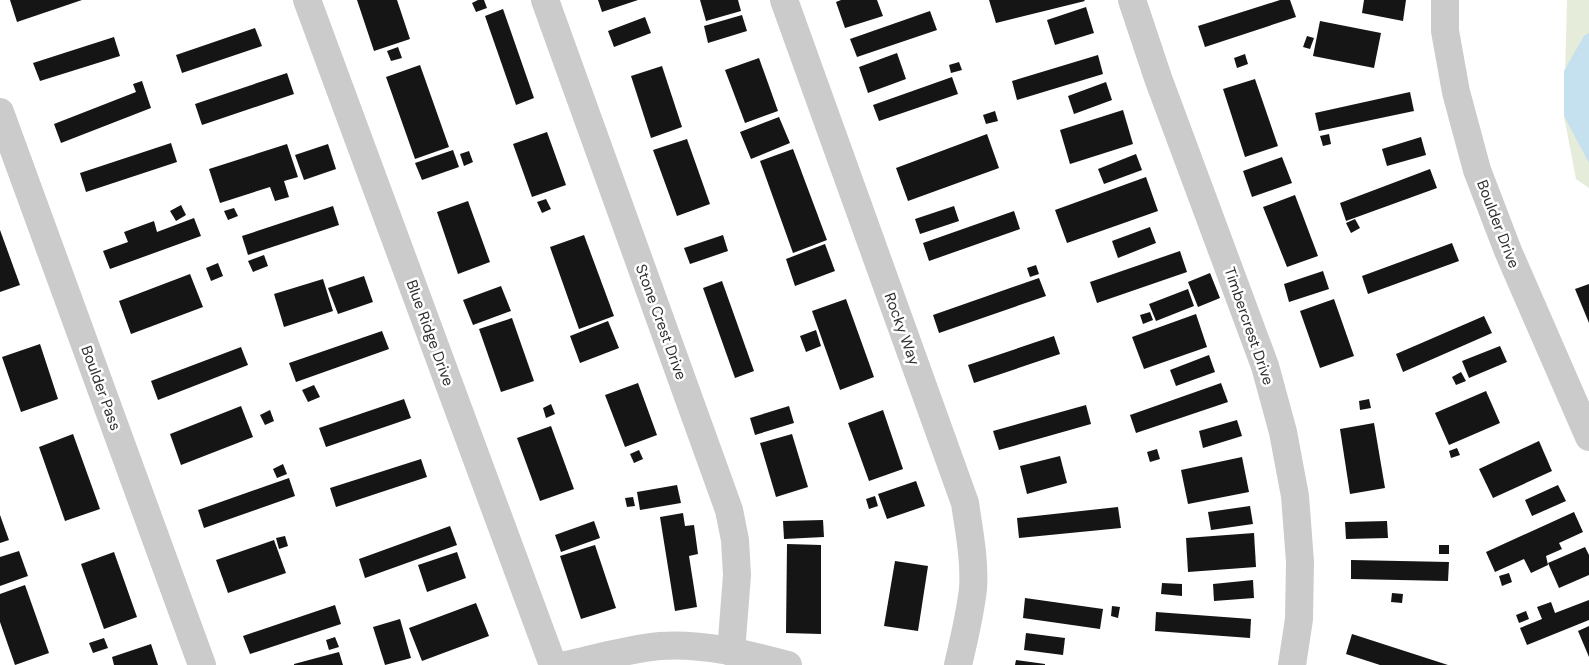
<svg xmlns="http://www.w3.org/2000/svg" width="1589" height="665" font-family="'DM Sans',sans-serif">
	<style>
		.green { fill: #e5ecda }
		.water { fill: #c5e0ee }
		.building { fill: #151515 }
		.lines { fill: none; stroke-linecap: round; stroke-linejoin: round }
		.minor { stroke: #cbcbcb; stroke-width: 28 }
		.labels { text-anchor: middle; stroke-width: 5; stroke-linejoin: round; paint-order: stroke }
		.street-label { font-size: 15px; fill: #2e2e2e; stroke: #fff }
	</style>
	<rect width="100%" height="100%" fill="#fff"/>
	<polygon class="green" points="1567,0 1589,0 1589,188 1576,179 1564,116"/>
	<polygon class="water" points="1589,33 1589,163 1564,116 1564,71 1584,36"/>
	<g class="building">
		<polygon points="10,0 82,0 17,22"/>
		<polygon points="357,0 397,0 410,39 374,51"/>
		<polygon points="478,0 484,0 487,8 476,12 472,3"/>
		<polygon points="598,0 638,0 602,12"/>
		<polygon points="700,0 738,0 741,11 706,21"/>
		<polygon points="841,0 877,0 883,16 845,28 836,2"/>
		<polygon points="989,0 1084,0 1085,1 996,23"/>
		<polygon points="1280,0 1290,0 1296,17 1205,47 1198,26"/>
		<polygon points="1364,0 1406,0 1403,21 1362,13"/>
		<polygon points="1086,7 1094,33 1055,45 1047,20"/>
		<polygon points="503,9 534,98 516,105 485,16"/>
		<polygon points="930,11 937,30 857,57 850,39"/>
		<polygon points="742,15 747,31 708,43 704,26"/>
		<polygon points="645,17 651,33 614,47 608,31"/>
		<polygon points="1320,21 1381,33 1374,68 1313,56"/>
		<polygon points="255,28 262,46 182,73 176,55"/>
		<polygon points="1307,36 1314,38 1310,49 1303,47"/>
		<polygon points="114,37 120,56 40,81 33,63"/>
		<polygon points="398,47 402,58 391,61 387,51"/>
		<polygon points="897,53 906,79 868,93 859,67"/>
		<polygon points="1245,54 1248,64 1237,68 1234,58"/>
		<polygon points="1098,55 1103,74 1017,100 1012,81"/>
		<polygon points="759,58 778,111 745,123 725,70"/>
		<polygon points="959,62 962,70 951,73 949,65"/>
		<polygon points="420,65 449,147 415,159 386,77"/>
		<polygon points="662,66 682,127 651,138 631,76"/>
		<polygon points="287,73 294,94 202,125 195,104"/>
		<polygon points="952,77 958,94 879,121 873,105"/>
		<polygon points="1255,79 1278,146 1245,157 1223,89"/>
		<polygon points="142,81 151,108 61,143 54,124 136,92 133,84"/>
		<polygon points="1106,82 1112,100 1074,114 1068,96"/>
		<polygon points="1410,92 1414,111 1319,131 1315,113"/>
		<polygon points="1123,110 1133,144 1070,164 1060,130"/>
		<polygon points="995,111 998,121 986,124 983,115"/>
		<polygon points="779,117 790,143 751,159 740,132"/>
		<polygon points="547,132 566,185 532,197 513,144"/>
		<polygon points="987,134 999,168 908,201 896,168"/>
		<polygon points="1329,134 1331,144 1323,146 1320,136"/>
		<polygon points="1421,137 1426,155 1387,166 1382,149"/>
		<polygon points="687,139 710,204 677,216 653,150"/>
		<polygon points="171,143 177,162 86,192 80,173"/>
		<polygon points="287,144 298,177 284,181 289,197 275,201 270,187 220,203 209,169"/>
		<polygon points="328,144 336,169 304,180 295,155"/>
		<polygon points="793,149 827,240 793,253 760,161"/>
		<polygon points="453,150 459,167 422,180 415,163"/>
		<polygon points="469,151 473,162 464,166 460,154"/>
		<polygon points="1136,154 1142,170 1104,184 1098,169"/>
		<polygon points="1282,157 1292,183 1252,197 1243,171"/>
		<polygon points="1430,169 1437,188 1346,221 1340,203"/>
		<polygon points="1146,177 1158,211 1067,243 1055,210"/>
		<polygon points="1295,195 1318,256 1287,267 1263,207"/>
		<polygon points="546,199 551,209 542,213 537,202"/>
		<polygon points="468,201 490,262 458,274 437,212"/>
		<polygon points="181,205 186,215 176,221 170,211"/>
		<polygon points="333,206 339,225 248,255 242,236"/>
		<polygon points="954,206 959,221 920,234 915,219"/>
		<polygon points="234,208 238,216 228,220 224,211"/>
		<polygon points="1014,211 1020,229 929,261 923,243"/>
		<polygon points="194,218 201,236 110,269 103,251 128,242 124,232 154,221 157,232"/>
		<polygon points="1355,219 1360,228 1351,233 1346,223"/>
		<polygon points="1150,227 1156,243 1118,258 1112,241"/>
		<polygon points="0,230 20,285 0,292"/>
		<polygon points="584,235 614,316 579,329 550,247"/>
		<polygon points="723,235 728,251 690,264 684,248"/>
		<polygon points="1452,243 1459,261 1368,294 1362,276"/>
		<polygon points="825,244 835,271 795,286 786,259"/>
		<polygon points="1180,251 1187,272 1097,303 1090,282"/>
		<polygon points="264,255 268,266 253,272 248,261"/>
		<polygon points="218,263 223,276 211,281 206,268"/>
		<polygon points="1036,265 1039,274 1030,277 1027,268"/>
		<polygon points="1323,271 1329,289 1289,302 1284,284"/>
		<polygon points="1210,273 1220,298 1198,307 1188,282"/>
		<polygon points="190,274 203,307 131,334 119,301"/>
		<polygon points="364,276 373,302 338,314 328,288"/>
		<polygon points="1039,278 1046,296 939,333 933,315"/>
		<polygon points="323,279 333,311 284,327 274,294"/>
		<polygon points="722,281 754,371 735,378 703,288"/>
		<polygon points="1589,284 1589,323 1575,289"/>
		<polygon points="501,286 511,311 473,325 463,300"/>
		<polygon points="1188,289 1194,306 1156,321 1149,304"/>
		<polygon points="846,299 874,377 840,390 812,311"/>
		<polygon points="1334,299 1354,356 1320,368 1300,311"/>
		<polygon points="1150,312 1153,320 1143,324 1140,315"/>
		<polygon points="1196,314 1207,347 1144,369 1132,337"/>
		<polygon points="1484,316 1492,333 1403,372 1396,354"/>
		<polygon points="512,318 534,381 501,392 479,329"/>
		<polygon points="608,321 619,348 580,363 570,336"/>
		<polygon points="816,330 821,346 806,352 800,336"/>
		<polygon points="382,331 389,349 296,382 289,363"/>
		<polygon points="1054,336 1060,354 974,383 968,365"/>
		<polygon points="40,344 58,399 21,412 2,357"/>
		<polygon points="1500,346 1507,362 1469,378 1462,361"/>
		<polygon points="241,347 248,365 158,400 151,381"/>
		<polygon points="1209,355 1215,372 1176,386 1170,370"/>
		<polygon points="1461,372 1466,381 1456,385 1452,377"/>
		<polygon points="638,383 657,435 625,447 605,395"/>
		<polygon points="1221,383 1228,402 1136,433 1130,415"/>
		<polygon points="314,385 320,397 308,402 302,390"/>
		<polygon points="1486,391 1500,423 1449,445 1435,413"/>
		<polygon points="404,399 411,418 326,447 319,428"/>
		<polygon points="1369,399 1371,408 1360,410 1359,401"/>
		<polygon points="551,404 555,414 546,418 543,408"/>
		<polygon points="1086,405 1091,424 999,450 993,431"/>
		<polygon points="241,406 253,437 181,465 170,434"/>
		<polygon points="789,406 794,423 755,435 750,418"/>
		<polygon points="270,410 274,421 265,425 260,415"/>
		<polygon points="883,410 903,469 869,481 848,423"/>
		<polygon points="1237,420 1242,436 1203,448 1199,431"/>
		<polygon points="1374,423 1385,488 1350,494 1340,429"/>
		<polygon points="551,426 574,489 540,501 517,438"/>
		<polygon points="73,434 100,509 65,521 39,447"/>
		<polygon points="792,434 808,487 776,497 760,443"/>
		<polygon points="1539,441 1552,471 1493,498 1479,469"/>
		<polygon points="1457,448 1460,455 1451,458 1449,451"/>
		<polygon points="1157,449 1160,459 1150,462 1147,452"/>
		<polygon points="639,450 643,459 634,463 630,454"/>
		<polygon points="1060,456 1067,483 1027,494 1020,466"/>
		<polygon points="1242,457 1249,492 1188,504 1181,470"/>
		<polygon points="421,459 427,477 336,507 330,488"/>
		<polygon points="283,464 287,474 277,478 273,469"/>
		<polygon points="289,478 295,496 204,528 198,510"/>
		<polygon points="916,481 925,506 887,519 878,494"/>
		<polygon points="677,485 681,503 640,510 637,492"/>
		<polygon points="1558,485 1566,501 1532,516 1525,500"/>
		<polygon points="875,496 878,506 869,509 866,499"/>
		<polygon points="633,497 635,506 627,507 625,498"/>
		<polygon points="1250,506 1253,524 1211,530 1208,512"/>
		<polygon points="1118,507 1121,528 1019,538 1017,518"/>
		<polygon points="1574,512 1583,532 1559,543 1562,549 1546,556 1548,565 1531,573 1524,559 1495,572 1486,552"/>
		<polygon points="683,513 685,526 694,525 698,554 689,556 697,607 675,611 660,517"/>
		<polygon points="0,515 9,540 0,543"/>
		<polygon points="823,520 824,537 784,539 783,521"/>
		<polygon points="594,521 600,538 561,552 555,535"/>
		<polygon points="1387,521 1388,538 1346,539 1345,522"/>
		<polygon points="450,526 457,545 365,578 359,559"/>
		<polygon points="1254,533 1256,567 1188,572 1186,538"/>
		<polygon points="285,536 288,546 279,549 276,538"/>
		<polygon points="274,540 286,573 228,593 216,560"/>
		<polygon points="787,544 821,545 821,634 786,633"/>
		<polygon points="595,545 616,608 581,619 560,556"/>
		<rect x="1439" y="545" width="10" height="9"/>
		<polygon points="1585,547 1589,555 1589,575 1559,588 1548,563"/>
		<polygon points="19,551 28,576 0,586 0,557"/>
		<polygon points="114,552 137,617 104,629 81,564"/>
		<polygon points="457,552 466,578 427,592 418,565"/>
		<polygon points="1351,560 1449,562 1448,581 1351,579"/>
		<polygon points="895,561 928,566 918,631 884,626"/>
		<polygon points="1509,573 1512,582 1502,586 1499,576"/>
		<polygon points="1253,580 1254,598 1214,601 1213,584"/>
		<polygon points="1162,583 1182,584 1182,596 1161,594"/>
		<polygon points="25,585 49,653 15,665 0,622 0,594"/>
		<polygon points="1392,593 1403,594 1402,603 1391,602"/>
		<polygon points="1025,598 1103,609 1100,629 1023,618"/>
		<polygon points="1589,600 1589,620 1527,645 1520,628 1542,619 1537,607 1551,602 1555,613"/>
		<polygon points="476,603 489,636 422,661 409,628"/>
		<polygon points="335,605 341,624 250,654 243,636"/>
		<polygon points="1112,606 1120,607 1118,618 1111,616"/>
		<polygon points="1526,611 1529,619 1519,623 1516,615"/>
		<polygon points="1156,612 1251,619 1250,638 1155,631"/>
		<polygon points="400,619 411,658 385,665 373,627"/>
		<polygon points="1589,626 1589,657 1578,631"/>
		<polygon points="1026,633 1065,638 1063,655 1024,650"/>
		<polygon points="1352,634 1448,665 1380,665 1346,654"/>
		<polygon points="335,637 339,647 329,650 326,640"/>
		<polygon points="104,638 108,648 93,653 89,643"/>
		<polygon points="151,644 158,665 114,665 112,657"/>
		<polygon points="339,652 343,665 294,665 294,664"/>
		<polygon points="1016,660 1045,664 1045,665 1015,665"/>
	</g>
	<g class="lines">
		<g class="minor">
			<polyline points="307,0 553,665"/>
			<polyline points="545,0 729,510 735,540 737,575 731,652"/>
			<path d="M784,0L965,503C969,531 975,560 973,589C970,614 964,640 958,665"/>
			<polyline points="1132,0 1158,78 1265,366 1283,432 1295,496 1300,562 1299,619 1292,665"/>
			<polyline points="1445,0 1445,31 1456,92 1477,170 1508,251 1589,437"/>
			<polyline points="0,112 202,665"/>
			<path d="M566,665C597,658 629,649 660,646C703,643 747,654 788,665"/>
		</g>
	</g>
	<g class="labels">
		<g class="street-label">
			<text transform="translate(1498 224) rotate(69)" y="5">Boulder Drive</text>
			<text transform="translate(661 322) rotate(70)" y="5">Stone Crest Drive</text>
			<text transform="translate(1249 326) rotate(71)" y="5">Timbercrest Drive</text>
			<text transform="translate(902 329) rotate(70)" y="5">Rocky Way</text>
			<text transform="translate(430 333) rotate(70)" y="5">Blue Ridge Drive</text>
			<text transform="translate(101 388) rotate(70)" y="5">Boulder Pass</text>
		</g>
	</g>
</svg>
